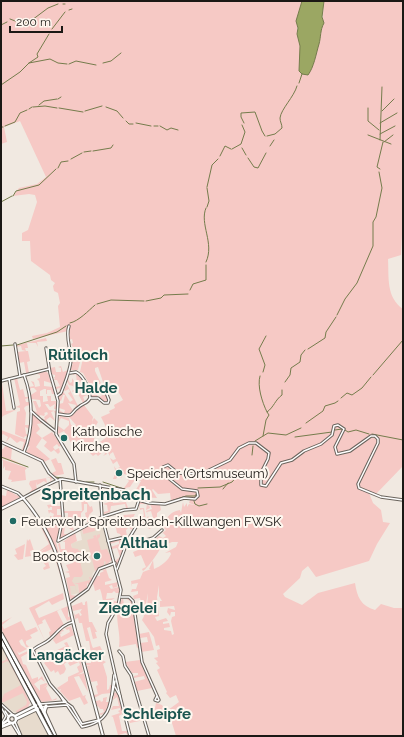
<svg xmlns="http://www.w3.org/2000/svg" width="404" height="737" font-family="Raleway,sans-serif">
	<style>
		.built { fill: #e7dbcd }
		.green { fill: #f6c9c5; fill-rule: evenodd }
		.water { fill: #9ba763; stroke: #757c4c }
		.lines { fill: none; stroke-linecap: round; stroke-linejoin: round }
		.stream { stroke: #757c4c; stroke-width: 1 }
		.minor-casing { stroke: #6a645d; stroke-width: 3.5 }
		.tertiary-casing { stroke: #6a645d; stroke-width: 4 }
		.secondary-casing { stroke: #6a645d; stroke-width: 4.5 }
		.primary-casing { stroke: #6a645d; stroke-width: 5 }
		.minor { stroke: #fff; stroke-width: 1.5 }
		.tertiary { stroke: #fff; stroke-width: 2 }
		.secondary { stroke: #fff; stroke-width: 2.5 }
		.primary { stroke: #fff; stroke-width: 3 }
		.tram { stroke: #3d3935; stroke-width: 1 }
		.poi-dot { fill: #206b64; stroke: #fef7ef; stroke-width: 1.5 }
		.labels { text-anchor: middle; stroke-width: 4; stroke-linejoin: round; paint-order: stroke }
		.poi-label { font-size: 13px; fill: #1b1815; stroke: #fef7ef; text-anchor: start }
		.quarter-label { font-size: 15px; font-weight: bold; fill: #1a544f; stroke: #fef7ef }
		.district-label { font-size: 17px; font-weight: bold; fill: #1a544f; stroke: #fef7ef }
	</style>
	<rect width="100%" height="100%" fill="#f1e9e1"/>
	<g class="built">
		<polygon points="99,523 103,527 111,557 107,564 98,568 93,573 91,581 78,584 79,593 71,595 68,578 74,575 76,570 71,543 82,540 80,530 82,529 83,534 94,524"/>
		<polygon points="1,646 22,684 30,703 28,707 17,713 13,712 1,701"/>
		<polygon points="35,712 38,713 49,736 23,736 18,725 19,719"/>
	</g>
	<g class="green">
		<path d="M1,1H302L297,23V34L300,46V73L308,75L319,41C318,35 322,30 323,24C323,17 323,9 324,1H403V214L401,255L388,259C389,278 386,297 403,309V466L376,494L360,489L369,493L373,503L381,510L383,522L390,523L377,544L369,561L316,577L308,566L302,571L300,578L283,594L285,597L302,605L318,593L355,583C357,597 361,606 375,610L381,604L394,608H403V736H176L168,710L179,702L176,695L170,698L166,693L167,692L157,670L160,668L156,663L158,662L154,658L158,657L157,650L160,649L159,645L156,646L154,637L142,620L144,616L143,611L147,609L148,593L145,609H142L140,605L135,606L141,603L140,598L134,599L133,596L138,594V591L131,592L132,589H136L138,583L132,584V587L131,581L140,579L143,572L151,569H149L153,560L154,569C161,566 168,561 171,554L170,552L165,553L176,547L178,542H172L162,546L163,540L155,539L159,536L163,538L166,536L163,533L161,534L166,530L161,525L162,517L167,518C171,513 174,511 180,510L181,513L183,502L184,507L187,503V507L189,504L195,505L189,503L190,500H194L185,497L171,501L170,493L158,494L153,489L152,490L157,498L144,497L142,496L144,493L139,490L134,493L141,481L136,478L130,487L125,488L127,490L117,487L124,488L129,481L127,479L128,475L124,474L121,478L118,476L116,479H113L115,474L118,476L120,473L116,474L114,466L116,469L120,467L117,461L113,464L110,458L113,460L116,459L113,452L110,454V456L107,451L112,449L109,444L105,449L107,454L103,456L105,454L104,451L98,456L96,454L93,456L90,453L96,449L94,446L110,435L101,417L110,413L109,411L115,408L114,405L123,400L115,386L108,391L105,388L98,367L95,368V371L109,400L104,402L98,397L102,396L98,391L97,397H92L91,387L83,373L80,372L83,358H81L78,370H70L71,365H73L71,361H74L72,358L71,353L75,351L71,344L73,343L72,339L69,340L68,331L33,339L32,336L47,333L60,327L58,306L60,303L58,293L54,291L53,286L55,283L51,280L50,275L31,261L30,241H22V233L28,230L37,202L35,195L29,194L13,196L19,188L37,184L46,177L20,121L4,127L7,142L1,144L2,136ZM159,585V596L162,601H160V607L174,606L175,610L168,608L167,612L170,616L171,612H175V616L172,617L171,621L174,634L172,635L171,631L164,630V628L170,627L169,623L163,624V622L168,621L166,618L157,621L155,617L159,616L157,597Z"/>
		<polygon points="46,338 47,341 37,342 38,347 36,343 27,343 28,348 25,348 26,351 22,350 21,346 16,347 17,345"/>
		<polygon points="26,351 28,351 30,361 27,362 29,373 26,373 24,362 19,363 17,352"/>
		<polygon points="61,366 63,372 68,370 60,393 58,394 57,393 59,393 60,388 56,389 56,387 60,386 57,380 54,380 55,378 53,377 55,377 55,375 51,374 50,368 55,367 56,372 61,372 61,368 58,367"/>
		<polygon points="45,371 48,373 51,383 44,381 44,386 53,387 55,394 52,394 51,390 47,390 47,394 46,394 46,389 44,389 40,391 40,396 43,396 43,402 48,401 47,396 51,396 51,401 56,401 57,409 54,409 55,404 50,407 48,404 45,404 49,410 56,411 56,416 54,411 51,412 55,421 50,417 46,420 49,425 41,420 45,419 44,417 48,414 47,412 44,413 45,414 44,416 40,415 39,418 33,411 37,412 33,401 36,401 39,408 41,406 40,400 31,399 31,395 37,391 34,388 31,388 30,391 29,387 34,386 31,381 34,382 35,387 40,386 39,381 37,379 40,378 40,375 36,373"/>
		<polygon points="73,373 79,375 83,381 80,383 81,388 85,386 87,388 83,391 84,393 88,392 89,398 87,395 83,397 85,402 83,403 76,390 73,392 72,391 75,389 73,386 69,385 67,381 68,379 70,383 72,382 72,378 75,383 77,383 76,374 73,375"/>
		<polygon points="14,378 17,378 20,390 23,389 25,397 29,397 29,398 25,399 26,402 30,402 30,405 26,406 24,408 26,413 25,425 31,425 29,429 25,427 26,434 29,435 28,437 25,436 24,438 15,434 17,412 20,411 20,408 16,407 20,405"/>
		<polygon points="2,383 6,411 16,410 3,416 1,419"/>
		<polygon points="67,384 78,406 75,410 73,408 75,408 76,405 68,403 74,412 70,414 67,413 66,415 59,412 59,410 64,413 65,410 59,408 59,404 63,403 65,395 63,395 61,401 59,400 58,397 63,391 70,402 73,400 68,393 70,392 69,389 65,391 64,390"/>
		<polygon points="84,405 93,417 92,422 94,418 98,422 95,427 92,422 94,427 92,431 90,427 87,427 95,436 93,444 86,449 80,443 73,446 64,431 58,434 57,425 64,430 69,425 69,421 61,418 58,423 60,416 69,418 71,425 76,425 69,417"/>
		<polygon points="32,413 43,423 37,424 40,429 36,433 42,438 52,432 61,445 59,447 57,444 53,447 55,450 59,448 60,452 58,454 54,450 51,452 44,446 47,442 42,438 36,447 50,459 44,462 26,452 30,446 26,448 31,431"/>
		<polygon points="1,430 27,440 24,451 22,450 24,442 20,441 17,443 10,437 6,442 8,437 3,434 1,436"/>
		<polygon points="6,445 12,448 11,459 27,467 1,458 1,449 3,449"/>
		<polygon points="56,458 58,463 61,463 64,474 54,476 52,473 56,471 51,460"/>
		<polygon points="1,459 27,468 25,470 26,480 11,482 12,480 8,479 11,471 5,470 5,475 5,466 3,469 3,461"/>
		<polygon points="52,477 51,483 50,478 46,478 47,483 44,481 37,485 36,482 37,491 29,493 32,489 29,484 30,481"/>
		<polygon points="7,490 20,497 2,507 1,495 6,496"/>
		<polygon points="87,492 89,497 87,502 90,507 92,506 93,511 89,515 89,521 87,522 85,513 87,512 87,504 84,504 84,510 81,513 81,520 78,521 78,524 76,524 74,518 70,518 74,531 65,526 64,534 68,534 58,540 63,520 68,517 68,513 63,513 63,511 82,511 81,496 86,496"/>
		<polygon points="107,493 110,493 113,503 126,502 128,508 126,508 125,504 111,506 110,512 104,514 103,506 104,512 108,511 107,505 103,504 109,502"/>
		<polygon points="140,501 147,503 148,506 149,505 150,508 146,510 147,504 140,504 140,508 144,508 146,520 148,516 150,519 153,518 151,511 147,512 148,515 146,511 152,509 150,504 160,505 161,510 157,513 157,517 152,520 154,527 149,529 147,526 150,528 153,527 150,520 146,522 147,525 141,527 139,518 144,516 143,509 140,510 139,502"/>
		<polygon points="54,504 54,506 61,506 61,509 57,509 57,515 62,515 61,523 50,518 50,516 53,517 54,514 50,512 49,514 48,510 52,510 52,507 50,507 49,509 47,505"/>
		<polygon points="135,514 130,523 134,524 133,528 131,530 129,527 124,527 122,526 123,528 128,528 126,530 127,537 121,536 120,534 117,533 116,528 113,528 112,524 115,522 115,526 119,525 118,518 124,515"/>
		<polygon points="98,520 101,522 102,526 99,526 99,523 94,524 95,531 83,534 82,528"/>
		<polygon points="51,521 60,526 56,542 63,569 54,544 44,525 45,522"/>
		<path d="M39,523C54,542 60,567 65,590L52,549L45,552L50,568L44,570L43,568L46,566L41,559L45,557L44,554L40,555L45,552L39,553L48,547L34,555L33,550L30,551L31,556L25,557L27,539L28,541L30,539L35,554L49,544Z"/>
		<polygon points="75,532 77,541 71,544 72,548 78,549 79,551 82,551 83,555 79,556 83,574 81,577 74,577 72,581 74,584 90,580 89,577 92,578 89,585 87,583 87,588 79,593 78,584 74,584 75,585 77,594 75,586 70,586 71,595 77,596 72,600 70,598 66,578 70,577 69,573 65,572 69,571 66,565 73,563 73,560 68,561 69,555 60,552 58,544 60,543 61,549 65,549 65,542 63,542"/>
		<polygon points="100,534 100,537 98,539 101,550 107,549 112,560 106,565 105,564 106,562 104,561 104,565 95,571 87,540 94,538 93,536 96,535 97,538 97,535"/>
		<polygon points="123,539 127,541 124,541 123,542 126,546 117,566 115,561 120,557 117,548 112,549 111,547 119,544 119,541 110,544 110,542"/>
		<path d="M153,540L158,542V546L162,545C161,549 148,568 143,571L142,569L146,567L141,555L135,557L133,552L138,550L136,546L132,547L129,543L140,545Z"/>
		<polygon points="25,544 23,559 18,560 14,555 17,554 15,549"/>
		<path d="M106,569L109,578L112,580L105,582V585L118,582L117,587L113,588L112,585L109,586L111,589L119,587V593H116L114,591L112,593H107L106,599L115,598L110,601V603H114V601L118,602L115,609L107,605L108,612L104,613L105,607C102,601 103,597 100,589L95,591L93,583L96,576H100V573L104,571L102,570Z"/>
		<polygon points="63,593 64,599 52,605 49,601 35,609 39,618 68,606 68,617 71,616 71,619 67,621 61,609 57,611 64,625 50,637 49,632 51,631 45,619 42,621 43,623 38,625 45,641 29,608"/>
		<path d="M123,598L125,612L131,611L130,601L125,598L129,599L132,602L139,647L137,648L136,644L119,647C122,631 111,613 123,598Z"/>
		<polygon points="87,601 89,622 92,622 97,632 95,632 97,638 93,639 90,627 87,628 92,646 93,648 100,646 104,654 100,656 102,658 96,659 97,661 102,660 106,662 103,664 107,677 107,690 109,689 110,685 112,685 111,693 102,694 94,698 94,695 98,694 96,686 98,685 97,681 91,682 87,666 91,666 86,665 86,663 91,663 91,658 94,657 93,654 91,654 89,641 86,641 82,623 79,623 78,618 75,619 74,612 75,615 79,613 80,616 82,615 80,612 82,609 73,611 72,606 82,602 83,605 85,605 85,602"/>
		<path d="M12,617L2,625L4,629L21,621L26,631L36,627L38,631L30,635L32,638L26,641V644L30,648L26,647L22,639L19,641L21,645L27,649L19,653L17,651L19,655L30,650V652L21,657L23,664L26,665L32,679L38,677V680L42,676L45,682L41,679L34,684L40,691V685L46,683L48,684L43,688L41,697L43,688L48,685L46,688L52,700L57,698L56,700L42,702L38,698C29,680 1,641 1,623Z"/>
		<polygon points="71,626 74,635 56,644 53,640 57,634 56,633 64,627 62,629 64,631 60,632 62,633 60,634 61,637 70,632 69,629 67,630 65,628"/>
		<polygon points="149,632 154,650 141,652 140,643 148,642 147,637 140,638 139,634"/>
		<polygon points="67,642 74,657 64,664 66,669 64,673 60,675 58,671 55,673 54,670 51,672 44,663 52,657 51,654 55,654 55,651 66,646 64,643"/>
		<polygon points="6,656 8,656 30,703 28,707 31,707 17,713 16,711 26,705 27,702 23,693 4,702 1,702 4,694 21,685 9,662 7,661 1,664 1,662 6,660"/>
		<polygon points="80,656 83,672 77,675 84,673 88,692 79,676 74,677 83,696 86,695 85,697 88,703 84,705 80,697 69,701 60,691 61,689 59,690 57,688 68,681 68,677 79,672 77,667 80,665 79,662 70,666 68,663"/>
		<polygon points="140,660 152,688 137,691 134,682 145,679 144,676 134,678 134,676 138,675 138,673 132,673 125,662"/>
		<polygon points="117,692 123,711 122,714 119,716 122,731 127,731 128,736 126,733 118,735 113,717 111,716 120,713 118,711 120,710 120,708 111,710 113,706 119,706 117,697 113,700 114,693"/>
		<path d="M107,697L106,702H109L107,711L101,715L99,714L104,712L103,709H100C99,706 96,706 95,702L96,704V701L100,700L101,702L103,701V698Z"/>
		<polygon points="156,703 162,705 168,715 130,723 127,713 155,708"/>
	</g>
	<path class="water" d="M302,1H324L322,17L324,23C320,30 321,37 319,44C316,54 314,67 308,75L302,74L299,71L300,46L297,34L298,28L296,21Z"/>
	<g class="lines">
		<g class="stream">
			<polyline points="63,4 65,4"/>
			<polyline points="69,10 72,9"/>
			<polyline points="10,19 23,24 28,22"/>
			<polyline points="32,20 48,8 58,4"/>
			<polyline points="1,25 7,22"/>
			<polyline points="52,29 65,12"/>
			<polyline points="29,63 50,59 58,63 67,64"/>
			<polyline points="29,63 38,57 37,54 49,34"/>
			<polyline points="103,63 111,61 121,53"/>
			<polyline points="69,64 76,61 96,65"/>
			<polyline points="299,83 302,74"/>
			<polyline points="1,85 20,72 29,63"/>
			<polyline points="58,99 61,97"/>
			<polyline points="39,105 44,101 57,99"/>
			<polyline points="33,107 45,106 57,108"/>
			<polyline points="106,107 117,111 123,118"/>
			<polyline points="59,108 83,112"/>
			<polyline points="368,108 368,121 379,130"/>
			<polyline points="29,109 32,107"/>
			<polyline points="85,111 102,106"/>
			<polyline points="382,111 394,99"/>
			<polyline points="126,121 129,124 133,124"/>
			<polyline points="136,123 151,126"/>
			<polyline points="244,123 241,117 241,113 255,112 262,131 265,136"/>
			<polyline points="380,123 397,113"/>
			<polyline points="5,126 15,122 20,113 27,110"/>
			<polyline points="154,126 158,126"/>
			<polyline points="160,126 167,130 171,128 178,130"/>
			<polyline points="1,127 3,127"/>
			<polyline points="380,134 395,126"/>
			<polyline points="368,135 391,144"/>
			<path d="M267,136L275,134L282,128C282,124 280,122 280,118C281,109 294,97 297,86"/>
			<polyline points="380,140 382,87"/>
			<polyline points="384,142 393,135"/>
			<polyline points="270,146 274,140"/>
			<polyline points="242,148 246,155"/>
			<polyline points="232,149 241,144 245,132 242,125"/>
			<polyline points="93,151 111,148 113,145"/>
			<polyline points="84,152 91,151"/>
			<polyline points="220,156 225,146 231,149"/>
			<polyline points="248,158 254,167 258,168 266,153"/>
			<polyline points="71,159 82,153"/>
			<polyline points="58,168 61,162 68,161"/>
			<polyline points="380,169 377,167 383,142"/>
			<polyline points="207,187 212,165 218,159"/>
			<polyline points="13,196 16,191 39,185 56,169"/>
			<polyline points="1,202 12,196"/>
			<polyline points="207,207 209,201 207,188"/>
			<path d="M206,208C199,224 215,243 206,262"/>
			<polyline points="190,290 193,284 206,280 206,265"/>
			<polyline points="146,301 161,298 164,295 188,294"/>
			<polyline points="97,304 111,300 144,301"/>
			<polyline points="337,315 345,299 357,283 373,246 373,222 376,217 382,188 379,172"/>
			<path d="M70,323C79,321 88,311 95,305"/>
			<polyline points="17,345 57,332 66,326"/>
			<polyline points="1,346 13,345"/>
			<polyline points="308,349 325,338 326,332 336,317"/>
			<polyline points="263,372 265,365 259,349 266,336"/>
			<polyline points="373,375 403,340"/>
			<path d="M260,376C257,386 262,402 267,412"/>
			<polyline points="285,382 290,375 291,368 300,362 301,355 305,350"/>
			<polyline points="341,398 347,393 352,395 362,388 371,377"/>
			<polyline points="306,423 323,411 325,406 335,403 338,401"/>
			<polyline points="335,430 342,429"/>
			<polyline points="345,430 348,432 356,430 369,434"/>
			<polyline points="372,434 403,440"/>
			<path d="M263,436L266,420L269,415L267,412C274,407 275,400 282,395V390"/>
			<polyline points="295,437 332,432"/>
			<polyline points="255,441 268,433 286,435 301,428"/>
			<polyline points="252,455 253,446"/>
			<polyline points="1,457 28,467"/>
			<polyline points="55,477 73,480"/>
			<polyline points="80,481 84,482"/>
			<polyline points="86,482 94,482"/>
			<polyline points="103,482 127,490"/>
			<polyline points="198,488 220,487 232,482 239,474"/>
			<polyline points="223,489 228,483"/>
			<polyline points="137,496 149,502"/>
			<polyline points="171,501 186,496 195,496 197,493"/>
			<polyline points="194,501 195,504 199,506 207,504"/>
		</g>
		<g class="minor-casing">
			<g id="minor">
				<polyline points="15,344 20,376"/>
				<polyline points="46,348 50,373 58,401 56,434 74,464 76,482"/>
				<path d="M70,373L76,372C84,376 90,390 90,398"/>
				<polyline points="9,379 14,408"/>
				<polyline points="1,381 49,369"/>
				<path d="M57,396L61,393C65,382 70,372 71,360C71,349 65,336 69,326"/>
				<polyline points="31,411 41,420 55,431"/>
				<path d="M58,414C77,417 67,415 80,406C84,403 88,403 90,398H98L104,403H108L109,400L105,390"/>
				<polyline points="1,442 42,461 49,473 57,480"/>
				<path d="M24,452C34,428 33,399 24,375"/>
				<polyline points="60,479 63,517 58,541 102,517 124,510 136,509 139,500"/>
				<polyline points="100,485 102,517 121,590 118,606 108,623 106,634 120,696"/>
				<path d="M1,486L18,493L23,498C28,495 58,479 62,479L124,490L139,500L149,503L165,504L184,498L195,499L198,496L197,491L182,489L162,473L163,467L168,465L178,473L201,474L230,460L239,448L249,443H256L269,453L268,459L261,473V485L266,486L281,463L292,460L304,451L321,444L332,435L334,426L338,425L344,429L335,447L337,454L350,451L371,436H375L378,439V443L358,484L359,488L381,497L403,500"/>
				<polyline points="41,523 48,520 61,525"/>
				<polyline points="108,541 121,538 140,542 153,538 162,530"/>
				<polyline points="117,569 128,540 139,522"/>
				<polyline points="121,597 129,597 133,601 142,662 159,700 158,701 155,700 157,696"/>
				<polyline points="69,603 88,589 99,569 115,563"/>
				<polyline points="119,651 123,656 125,666 131,675 149,736"/>
				<polyline points="115,687 120,696 130,736"/>
				<polyline points="60,695 64,702"/>
				<polyline points="112,695 115,681"/>
				<path d="M66,702L50,684L33,650C38,645 45,644 50,639C58,632 62,625 73,622"/>
				<polyline points="1,704 13,715"/>
				<polyline points="40,704 65,702 72,707 82,724 99,720"/>
				<polyline points="1,707 6,716 2,723"/>
				<path d="M41,707L67,705L82,727C113,722 111,701 114,675"/>
				<polyline points="5,711 9,717"/>
				<polyline points="15,722 21,736"/>
				<polyline points="12,723 20,736"/>
			</g>
		</g>
		<g class="tertiary-casing">
			<path id="tertiary" d="M1,509L23,498C61,542 62,577 75,630C84,665 94,701 103,736"/>
		</g>
		<g class="secondary-casing">
			<g id="secondary">
				<circle cx="12" cy="719" r="4"/>
				<polyline points="15,716 39,704"/>
				<polyline points="16,719 41,707"/>
				<polyline points="1,725 8,720"/>
				<polyline points="1,727 11,723"/>
			</g>
		</g>
		<g class="primary-casing">
			<g id="primary">
				<polyline points="1,634 44,712 55,736"/>
				<polyline points="1,641 51,736"/>
				<polyline points="44,712 46,706"/>
			</g>
		</g>
		<use href="#minor" class="minor"/>
		<use href="#tertiary" class="tertiary"/>
		<use href="#secondary" class="secondary"/>
		<use href="#primary" class="primary"/>
		<polyline class="tram" points="1,637 54,736"/>
	</g>
	<g class="poi-dot">
		<circle cx="64" cy="438" r="4"/>
		<circle cx="119" cy="473" r="4"/>
		<circle cx="13" cy="521" r="4"/>
		<circle cx="97" cy="556" r="4"/>
	</g>
	<g class="labels">
		<g class="poi-label">
			<text x="72" y="436">Katholische<tspan x="72" dy="15">Kirche</tspan></text>
			<text x="127" y="478">Speicher (Ortsmuseum)</text>
			<text x="21" y="526">Feuerwehr Spreitenbach-Killwangen FWSK</text>
			<text x="89" y="561" text-anchor="end">Boostock</text>
		</g>
		<g class="quarter-label">
			<text x="78" y="360">Rütiloch</text>
			<text x="96" y="393">Halde</text>
			<text x="144" y="548">Althau</text>
			<text x="128" y="613">Ziegelei</text>
			<text x="66" y="660">Langäcker</text>
			<text x="157" y="719">Schleipfe</text>
		</g>
		<g class="district-label">
			<text x="96" y="500">Spreitenbach</text>
		</g>
	</g>
	<rect width="404" height="737" fill="none" stroke="#1b1815" stroke-width="4"/>
	<path d="M10 26v6h52v-6" fill="none" stroke="#1b1815" stroke-width="2"/>
	<text x="16" y="26" font-size="12" fill="#1b1815" stroke="#fef7ef" stroke-width="3" paint-order="stroke">200 m</text>
</svg>
